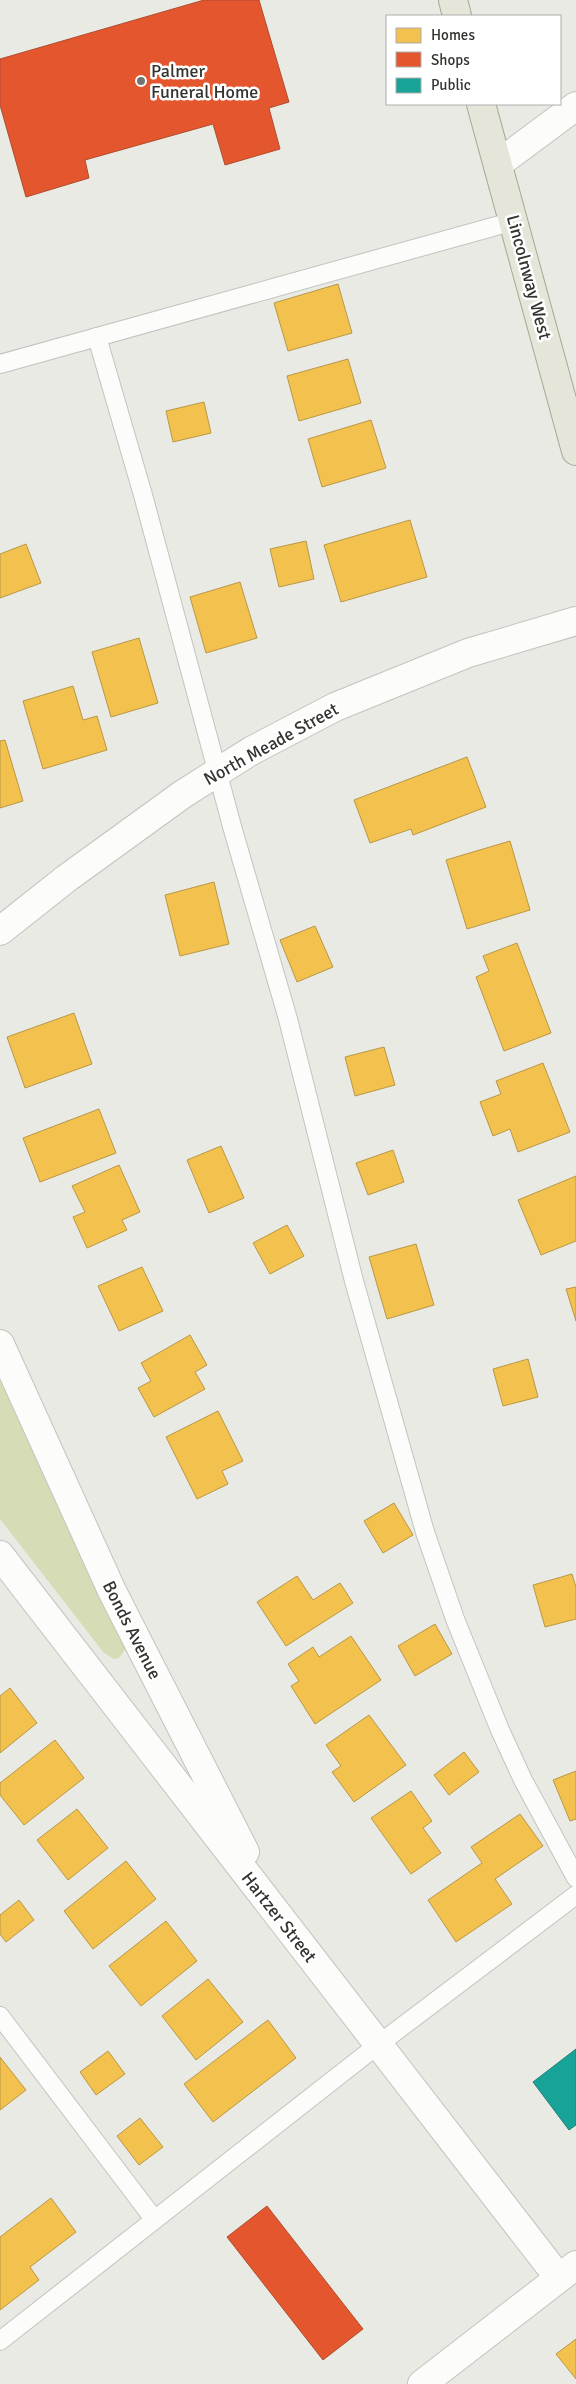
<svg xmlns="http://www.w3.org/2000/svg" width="576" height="2384" font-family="Signika,sans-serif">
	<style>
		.green { fill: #d6dcb6 }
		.homes { fill: #f2c14e; stroke: #b99745 }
		.shops { fill: #e4572e; stroke: #af4c2f }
		.public { fill: #17a398; stroke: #1f8279 }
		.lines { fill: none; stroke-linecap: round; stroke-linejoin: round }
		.service-casing { stroke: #c2c4bf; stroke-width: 20 }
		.minor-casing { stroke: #c2c4bf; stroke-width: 30 }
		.tertiary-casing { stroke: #c2c4bf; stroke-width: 30 }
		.primary-casing { stroke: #a5a890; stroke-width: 30 }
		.service { stroke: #fcfcfb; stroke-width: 18 }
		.minor { stroke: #fcfcfb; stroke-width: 28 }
		.tertiary { stroke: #fcfcfb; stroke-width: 28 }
		.primary { stroke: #e5e6d9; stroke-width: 28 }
		.poi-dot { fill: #73746f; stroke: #fff; stroke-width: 2 }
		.labels { text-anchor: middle; stroke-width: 5; stroke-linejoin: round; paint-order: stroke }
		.poi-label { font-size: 18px; fill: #333430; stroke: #fff; text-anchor: start }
		.street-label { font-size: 18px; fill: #333430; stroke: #fff }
	</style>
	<rect width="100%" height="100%" fill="#e9eae4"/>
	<polygon class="green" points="0,1374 41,1467 98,1581 126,1648 119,1658 114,1659 104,1653 0,1519"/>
	<g class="homes">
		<polygon points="338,284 352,333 288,351 274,303"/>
		<polygon points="348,359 361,403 299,421 287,376"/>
		<polygon points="204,402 211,433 173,442 166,411"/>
		<polygon points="371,420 386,468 322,487 308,439"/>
		<polygon points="410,520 427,577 341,602 324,545"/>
		<polygon points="306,541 314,579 279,587 270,549"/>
		<polygon points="26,544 41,583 0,598 0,554"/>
		<polygon points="240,582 257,638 206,653 190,597"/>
		<polygon points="139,638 158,703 111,717 92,652"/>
		<polygon points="73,686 83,720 97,716 107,750 43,769 23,701"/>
		<polygon points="5,740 23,801 0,808 0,741"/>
		<polygon points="467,757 486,807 413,835 411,829 370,843 354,800"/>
		<polygon points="510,841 530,910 467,929 446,860"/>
		<polygon points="214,882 229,944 180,956 165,895"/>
		<polygon points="315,926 333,967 297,982 280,940"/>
		<polygon points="517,943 551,1033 504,1051 476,977 489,971 483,956"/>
		<polygon points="74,1013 92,1064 25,1088 7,1037"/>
		<polygon points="384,1047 395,1085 355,1096 345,1057"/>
		<polygon points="543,1063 570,1132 518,1152 510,1129 493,1136 480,1102 501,1094 496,1081"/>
		<polygon points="99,1109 116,1153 40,1182 23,1138"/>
		<polygon points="221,1146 244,1198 209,1213 187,1160"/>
		<polygon points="393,1150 404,1182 368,1195 356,1163"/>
		<polygon points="119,1165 140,1212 122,1220 127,1230 87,1248 73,1217 85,1212 72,1186"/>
		<polygon points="576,1176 576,1241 541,1255 518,1200"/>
		<polygon points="287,1225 304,1256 270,1274 253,1243"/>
		<polygon points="416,1244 434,1305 387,1319 369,1257"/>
		<polygon points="142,1267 163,1311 119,1331 98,1286"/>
		<polygon points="576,1287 576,1321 566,1289"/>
		<polygon points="190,1335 207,1365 195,1372 205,1389 154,1417 138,1388 151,1381 141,1363"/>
		<polygon points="528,1359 538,1397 503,1406 493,1369"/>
		<polygon points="218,1411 243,1461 222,1471 228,1484 197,1499 166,1437"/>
		<polygon points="394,1503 413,1535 383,1553 364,1521"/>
		<polygon points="572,1574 576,1587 576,1619 545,1627 533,1585"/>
		<polygon points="297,1576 313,1600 340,1583 353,1603 286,1646 257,1602"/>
		<polygon points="435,1624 452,1654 415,1676 398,1646"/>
		<polygon points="351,1636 381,1680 315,1724 291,1686 299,1681 288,1664 313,1647 319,1657"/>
		<polygon points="10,1688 37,1723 0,1753 0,1696"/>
		<polygon points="369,1715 406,1765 354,1802 332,1772 341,1766 326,1745"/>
		<polygon points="55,1740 84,1778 24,1825 0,1795 0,1783"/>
		<polygon points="464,1752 479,1772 449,1795 434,1775"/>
		<polygon points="576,1771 576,1819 570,1821 553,1780"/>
		<polygon points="411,1791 432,1821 423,1828 441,1853 411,1874 371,1818"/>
		<polygon points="77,1809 108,1848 68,1880 37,1840"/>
		<polygon points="520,1814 543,1846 495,1879 512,1904 456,1942 428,1900 482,1863 471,1847"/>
		<polygon points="126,1861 156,1899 93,1949 64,1911"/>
		<polygon points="19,1900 34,1920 6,1942 0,1934 0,1915"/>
		<polygon points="166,1921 197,1961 141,2006 109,1966"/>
		<polygon points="208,1979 243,2022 196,2060 162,2016"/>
		<polygon points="268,2020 296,2058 213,2122 184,2084"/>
		<polygon points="108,2051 125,2074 96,2095 80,2072"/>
		<polygon points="0,2057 26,2090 0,2110"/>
		<polygon points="140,2118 163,2147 139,2165 117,2136"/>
		<polygon points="51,2198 76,2232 30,2267 39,2280 0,2310 0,2237"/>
		<polygon points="576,2339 576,2379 556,2354"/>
	</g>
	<g class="shops">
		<polygon points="204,0 259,0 289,102 269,108 280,149 225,165 213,124 85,160 89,178 26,197 0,105 0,59"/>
		<polygon points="267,2206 363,2329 323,2360 227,2237"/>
	</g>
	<polygon class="public" points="576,2049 576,2125 569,2130 533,2082"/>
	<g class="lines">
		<g class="service-casing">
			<g id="service">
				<polyline points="97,337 143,495 233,830 288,1019 354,1281 425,1532 455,1619 500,1730 523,1780 576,1878"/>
				<polyline points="0,364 514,221"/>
				<polyline points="0,2016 154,2219"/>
				<polyline points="0,2341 379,2044 576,1895"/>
			</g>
		</g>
		<g class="minor-casing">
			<g id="minor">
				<polyline points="498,164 576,106"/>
				<polyline points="0,931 67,878 183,794 251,751 335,707 468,653 576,621"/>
				<polyline points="0,1344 112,1591 245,1852"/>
				<polyline points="0,1555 559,2278"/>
			</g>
		</g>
		<g class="tertiary-casing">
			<polyline id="tertiary" points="422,2384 576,2265"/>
		</g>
		<g class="primary-casing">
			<g id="primary">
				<polyline points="453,0 457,16"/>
				<polyline points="481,104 576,451"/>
			</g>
		</g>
		<use href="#service" class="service"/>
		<use href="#minor" class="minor"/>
		<use href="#tertiary" class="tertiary"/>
		<use href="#primary" class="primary"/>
	</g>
	<circle class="poi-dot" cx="141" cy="81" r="5"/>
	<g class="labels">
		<g class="poi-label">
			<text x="151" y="77">Palmer<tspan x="151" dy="21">Funeral Home</tspan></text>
		</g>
		<g class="street-label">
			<text transform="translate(529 277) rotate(75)" y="6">Lincolnway West</text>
			<text transform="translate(271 744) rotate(-29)" y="6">North Meade Street</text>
			<text transform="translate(132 1630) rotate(63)" y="6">Bonds Avenue</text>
			<text transform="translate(279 1917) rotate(52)" y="6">Hartzer Street</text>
		</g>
	</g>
	<rect x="386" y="15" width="175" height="90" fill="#ffffff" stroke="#adaeac"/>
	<rect x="396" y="28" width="25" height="15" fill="#f2c14e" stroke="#adaeac"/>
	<text x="431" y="40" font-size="15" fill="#333430">Homes</text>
	<rect x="396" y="52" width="25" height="15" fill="#e4572e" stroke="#adaeac"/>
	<text x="431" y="65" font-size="15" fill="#333430">Shops</text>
	<rect x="396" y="78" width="25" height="15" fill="#17a398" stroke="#adaeac"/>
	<text x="431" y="90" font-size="15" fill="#333430">Public</text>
</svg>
